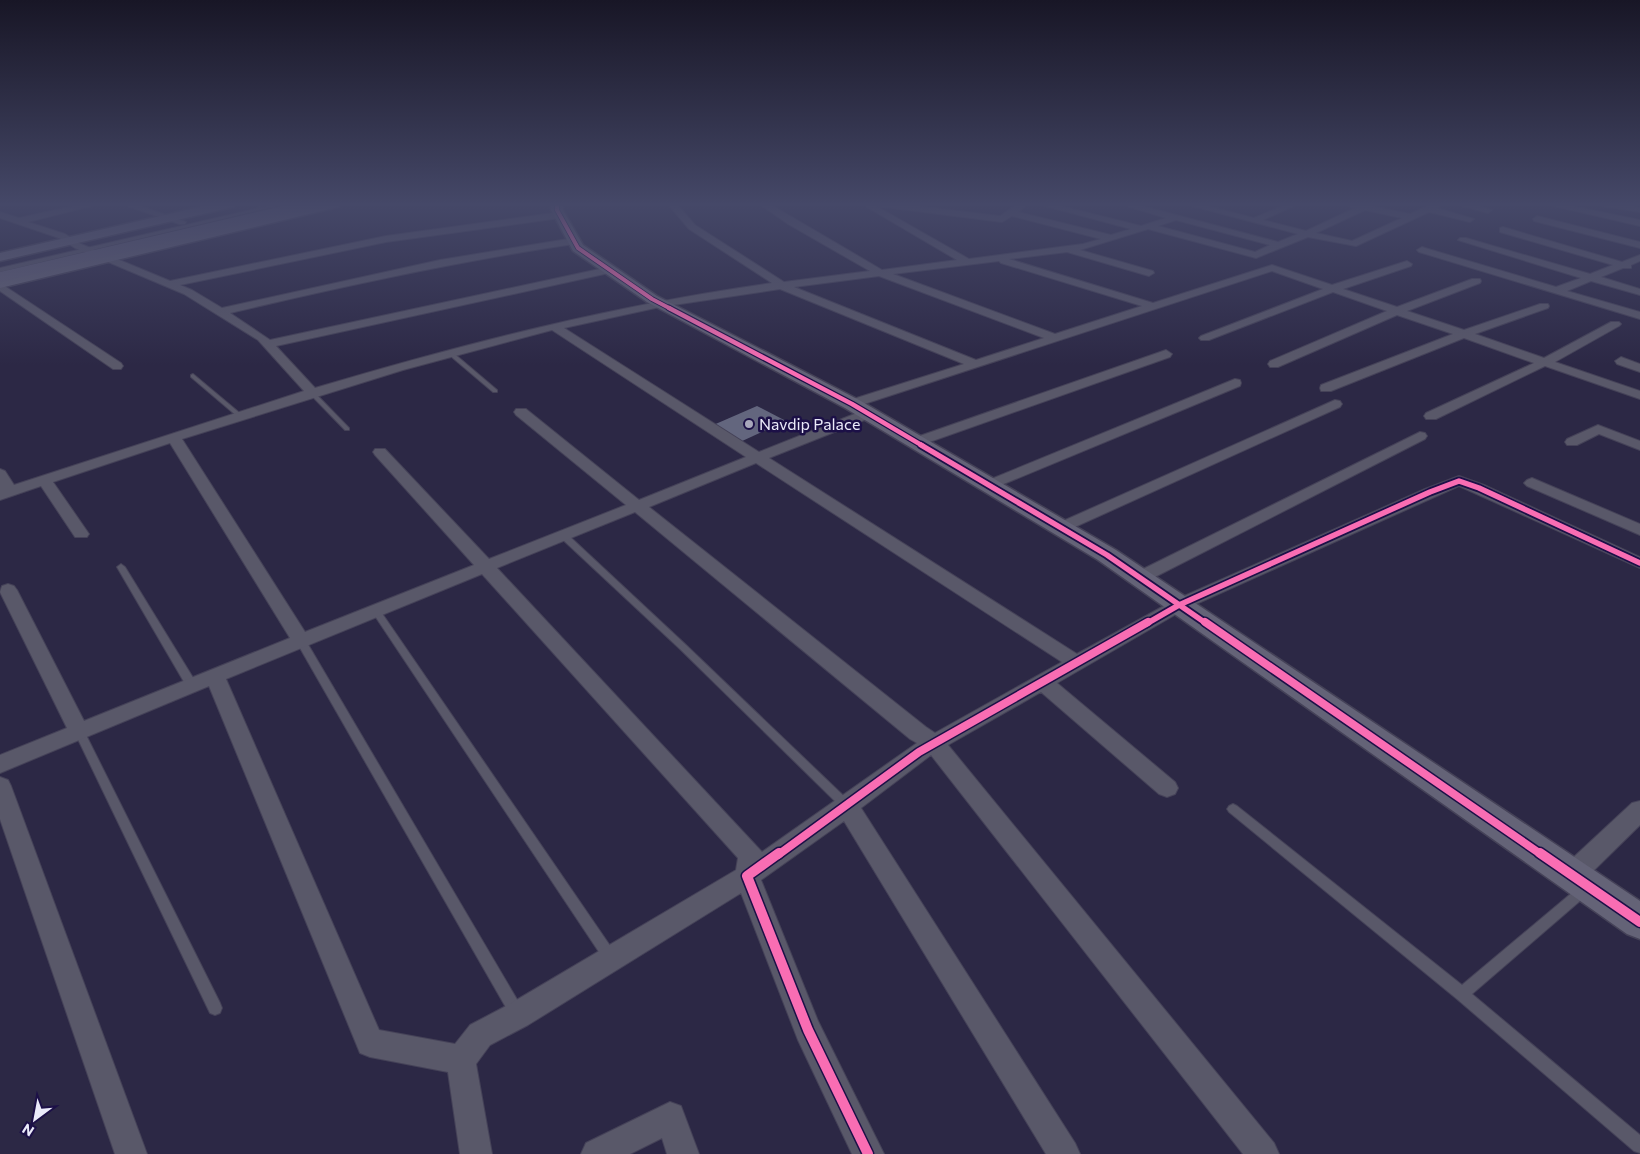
<svg xmlns="http://www.w3.org/2000/svg" width="1640" height="1154" font-family="Commissioner,sans-serif">
	<style>
		.building { fill: #63667e }
		.lines { fill: none; stroke-linecap: round; stroke-linejoin: round }
		.lane-casing { stroke: #454258; stroke-width: 2 }
		.street-casing { stroke: #454258; stroke-width: 2 }
		.secondary-casing { stroke: #454258; stroke-width: 3 }
		.primary-casing { stroke: #454258; stroke-width: 2 }
		.lane { fill: #595869; fill-rule: evenodd }
		.street { fill: #595869; fill-rule: evenodd }
		.secondary { fill: #646377; fill-rule: evenodd }
		.primary { fill: #636178; fill-rule: evenodd }
		.cycleway-far4-casing { stroke: #1c1047; stroke-width: 5.5 }
		.cycleway-far3-casing { stroke: #1c1047; stroke-width: 7 }
		.cycleway-far2-casing { stroke: #1c1047; stroke-width: 9 }
		.cycleway-far1-casing { stroke: #1c1047; stroke-width: 11 }
		.cycleway-casing { stroke: #1c1047; stroke-width: 13 }
		.cycleway-far4 { stroke: #f96db3; stroke-width: 4 }
		.cycleway-far3 { stroke: #f96db3; stroke-width: 4.5 }
		.cycleway-far2 { stroke: #f96db3; stroke-width: 5.5 }
		.cycleway-far1 { stroke: #f96db3; stroke-width: 8 }
		.cycleway { stroke: #f96db3; stroke-width: 10 }
		.poi-dot { fill: #a8a7bb; stroke: #1c1047; stroke-width: 2 }
		.labels { text-anchor: middle; stroke-width: 5; stroke-linejoin: round; paint-order: stroke }
		.far-poi-label { font-size: 16px; fill: #ebebfa; stroke: #1c1047; text-anchor: start }
	</style>
	<rect width="100%" height="100%" fill="#2c2845"/>
	<polygon class="building" points="757,406 786,421 740,442 711,426"/>
	<g class="lines">
		<g class="lane-casing">
			<g id="lane">
				<polygon points="281,203 289,203 0,272 0,268"/>
				<polygon points="447,351 451,351 497,390 497,392 493,392 447,353"/>
				<polygon points="193,374 242,415 242,417 238,417 191,377 191,375"/>
				<polygon points="312,391 314,392 349,428 349,430 345,430 310,394 310,392"/>
				<polygon points="561,534 567,534 686,645 851,803 853,806 851,809 847,811 843,809 680,649 561,538 560,536"/>
				<polygon points="121,564 125,567 195,681 196,684 195,687 187,687 117,567"/>
				<polygon points="376,608 379,609 615,953 617,957 615,961 610,963 605,961 373,613 371,611"/>
				<polygon points="301,638 304,639 306,641 522,1008 524,1013 522,1018 517,1020 512,1018 296,641 298,639"/>
				<polygon points="79,727 83,728 84,731 220,1003 222,1008 220,1013 215,1015 210,1013 74,731 75,728"/>
				<polygon points="1233,804 1237,806 1462,985 1580,886 1584,884 1588,886 1590,890 1588,894 1472,994 1640,1135 1640,1153 1634,1151 1457,999 1229,812 1227,809 1229,806"/>
			</g>
		</g>
		<g class="street-casing">
			<g id="street">
				<path d="M87,203H103L28,222L65,234L81,244L170,281L386,236L560,212L564,215L560,218L386,242L180,285L192,290L222,308L440,260L574,238L579,241L574,244C458,261 344,286 230,313L270,340L609,267L614,270L609,273L276,346L315,388C466,343 615,305 772,283L689,229L667,203H676L695,225L784,282L870,271L788,224L758,203H768L882,270L957,260L860,203H892L1000,216L1019,203H1029L1018,212L1111,235L1131,229L1034,203H1049L1141,226L1166,218L1117,203H1131L1278,242L1298,234L1181,203H1196L1254,218L1289,203H1300L1263,220L1306,231L1355,208L1339,203H1377L1372,206L1410,214L1434,203H1445L1437,208L1474,219L1470,222L1429,212L1356,246L1308,237L1256,258L1148,229L1080,250L1153,271L1154,273L1149,276L1067,252L1009,259L1153,303L1272,265L1332,285L1407,261L1412,264L1411,266L1343,289L1397,307L1472,279H1480L1481,281L1480,283L1407,311L1464,330L1540,304H1548L1549,306L1548,308L1475,334L1544,358L1611,322H1619L1621,324L1619,326L1555,362L1640,391V399L1545,366L1436,419H1426L1424,416L1426,413L1534,363L1464,338L1331,391H1321L1320,388L1321,385L1453,334L1397,315L1278,367H1270L1268,364L1270,361L1387,311L1333,292L1209,340H1201L1199,338L1201,336L1323,289L1272,271L852,408L845,404L847,401L964,364L780,289L660,307L564,328L759,452L862,411H872L874,414L872,417L769,458L1077,654L1173,601L1425,489L1459,476L1484,485L1640,557V568L1459,486L1185,609L1057,683L1175,782L1178,788L1175,794L1167,797L1159,794L1041,692L948,745L1274,1143L1279,1154H1243L931,755L861,808L1075,1143L1080,1154H1046L844,821L761,880L818,1021L884,1154H852L798,1040L741,893L528,1025L490,1045L476,1064L492,1154H460L448,1072L370,1057L360,1053L209,686L0,773V755L67,728L0,592L2,586L8,584L14,586L17,590L84,721L290,638L170,443L53,482L89,534L87,537H75L41,486L0,500V469L5,471L14,485L304,391L258,340L184,294L75,248L59,238L0,218V212L19,218ZM876,206L1002,222L1012,216L1101,239L1083,244L969,259ZM1365,210L1402,218L1352,241L1316,233ZM1176,220L1270,245L1255,252L1158,226ZM999,261L1001,263L1142,306L1055,334L893,274ZM879,276L1044,338L976,360L794,287ZM552,330L746,457L639,500L526,409H516L514,412L516,415L626,505L489,559L385,449H375L373,452L375,455L474,565L305,632L182,439L403,370ZM756,463L1062,662L935,733L926,727L649,507ZM635,512L910,739L917,743L762,852L497,568ZM482,574L738,858L736,870L508,1005L470,1025L455,1044L379,1030L226,679Z"/>
				<polygon points="119,203 132,203 186,222 185,224 179,224"/>
				<polygon points="253,203 264,203 264,204 260,207"/>
				<polygon points="1451,203 1468,203 1492,210 1488,213"/>
				<polygon points="1541,203 1558,203 1640,220 1640,226"/>
				<polygon points="1598,203 1615,203 1637,207 1640,208 1640,212 1602,206"/>
				<polygon points="1537,216 1640,242 1640,248 1534,221 1533,219"/>
				<polygon points="1503,227 1622,262 1640,255 1640,261 1631,265 1631,268 1623,268 1601,277 1640,289 1640,295 1591,281 1567,291 1640,312 1640,319 1419,252 1417,250 1422,247 1425,248 1556,287 1581,278 1458,240 1460,238 1466,238 1590,274 1613,265 1500,232 1500,228"/>
				<polygon points="0,283 121,363 123,366 121,369 113,369 0,291"/>
				<polygon points="1166,350 1172,354 1170,357 921,445 911,445 909,442 911,439"/>
				<polygon points="1621,357 1640,364 1640,372 1617,364 1615,361"/>
				<polygon points="1235,379 1240,380 1241,383 1240,386 994,488 984,488 981,485 984,482"/>
				<polygon points="1335,400 1340,401 1342,404 1340,407 1066,531 1054,531 1052,528 1054,525"/>
				<polygon points="1598,425 1640,441 1640,450 1599,434 1577,445 1567,445 1565,442 1567,439"/>
				<polygon points="1420,432 1425,433 1427,436 1425,439 1145,582 1139,583 1133,582 1130,578 1133,574"/>
				<polygon points="1532,478 1640,524 1640,535 1527,486 1524,483 1527,480"/>
				<polygon points="0,777 8,780 11,786 147,1154 115,1154 0,819"/>
				<polygon points="1640,801 1640,825 1580,884 1571,887 1562,884 1559,876 1562,868 1632,803"/>
				<polygon points="670,1102 681,1106 699,1154 667,1154 662,1138 630,1154 581,1154 586,1143"/>
			</g>
		</g>
		<g class="secondary-casing">
			<g id="secondary">
				<polygon points="217,203 239,203 233,207 0,261 0,253"/>
				<polygon points="322,203 344,203 338,207 0,288 0,280"/>
				<polygon points="551,203 563,203 563,210 583,245 657,296 859,400 1116,550 1640,901 1640,939 1627,934 1098,560 845,408 647,302 573,251 551,210"/>
			</g>
		</g>
		<g class="primary-casing">
			<polygon id="primary" points="296,203 321,203 314,207 0,282 0,272"/>
		</g>
		<use href="#lane" class="lane"/>
		<use href="#street" class="street"/>
		<use href="#secondary" class="secondary"/>
		<use href="#primary" class="primary"/>
		<g class="cycleway-far4-casing">
			<polyline id="cycleway-far4" points="557,203 557,210 578,248 652,299 671,309"/>
		</g>
		<g class="cycleway-far3-casing">
			<polyline id="cycleway-far3" points="669,308 852,404 923,446"/>
		</g>
		<g class="cycleway-far2-casing">
			<g id="cycleway-far2">
				<polyline points="921,445 1107,555 1207,624"/>
				<polyline points="1146,624 1179,605 1430,492 1459,481 1479,488 1640,563"/>
			</g>
		</g>
		<g class="cycleway-far1-casing">
			<g id="cycleway-far1">
				<polyline points="1205,622 1542,855"/>
				<polyline points="778,855 919,752 1148,622"/>
			</g>
		</g>
		<g class="cycleway-casing">
			<g id="cycleway">
				<polyline points="779,853 747,876 808,1030 868,1154"/>
				<polyline points="1540,853 1640,922"/>
			</g>
		</g>
		<use href="#cycleway-far4" class="cycleway-far4"/>
		<use href="#cycleway-far3" class="cycleway-far3"/>
		<use href="#cycleway-far2" class="cycleway-far2"/>
		<use href="#cycleway-far1" class="cycleway-far1"/>
		<use href="#cycleway" class="cycleway"/>
	</g>
	<linearGradient id="sky" x2="0" y2="1"><stop stop-color="#181626"/><stop offset="0.56" stop-color="#454868"/><stop offset="1" stop-color="#454868" stop-opacity="0"/></linearGradient>
	<rect width="1640" height="365" fill="url(#sky)"/>
	<circle class="poi-dot" cx="749" cy="424" r="5"/>
	<g class="labels">
		<g class="far-poi-label">
			<text x="759" y="430">Navdip Palace</text>
		</g>
	</g>
	<g transform="translate(35 1119) rotate(212)" stroke="#1c1047" stroke-width="4" paint-order="stroke">
	<path d="M0-4L9 19L0 12L-9 19Z" fill="#ebebfa"/>
	<text y="-8" font-size="14" font-weight="bold" text-anchor="middle" fill="#ebebfa">N</text>
	</g>
</svg>
